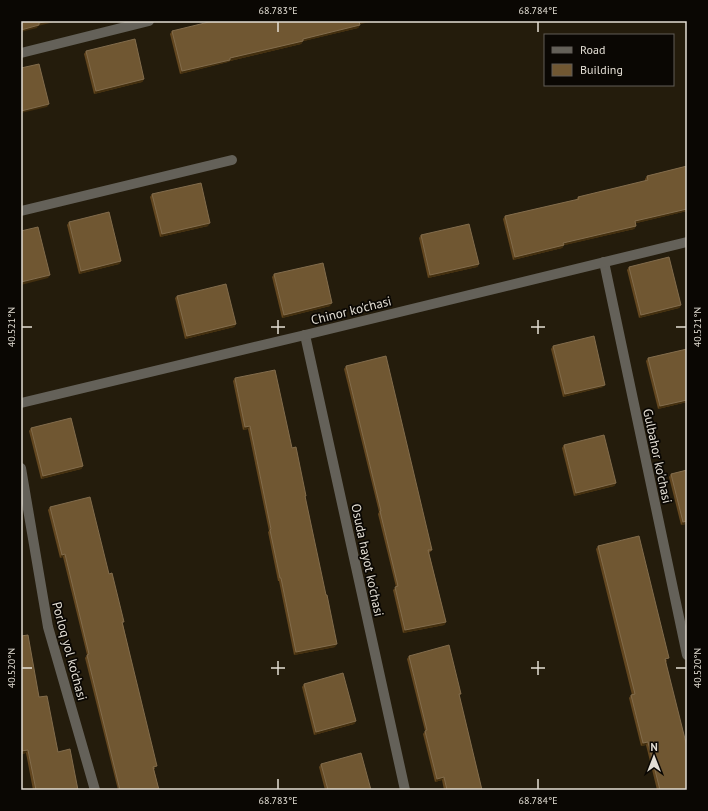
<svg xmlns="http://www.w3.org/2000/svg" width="708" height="811" font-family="'PT Sans',sans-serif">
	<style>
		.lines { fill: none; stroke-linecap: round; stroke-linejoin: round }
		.minor { stroke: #646159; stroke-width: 10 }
		.wall { fill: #62461f }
		.shaded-wall { fill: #432f0f }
		.building { fill: #705732; stroke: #826c4c }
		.ticks { fill: none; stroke: #e3ded4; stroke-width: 1.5 }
		.labels { text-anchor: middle; stroke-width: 3.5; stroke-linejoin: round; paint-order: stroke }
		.street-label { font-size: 13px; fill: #e3ded4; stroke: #0a0703 }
		.neatline { fill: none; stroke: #e3ded4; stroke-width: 1.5 }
		.ticks-label { font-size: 10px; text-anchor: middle; fill: #e3ded4 }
	</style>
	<rect width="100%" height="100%" fill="#241c0c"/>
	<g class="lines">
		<g class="minor">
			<polyline points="21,53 149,21"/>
			<polyline points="21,211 232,160"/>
			<polyline points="604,262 687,655"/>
			<polyline points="305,335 405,790"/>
			<polyline points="21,403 305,335 687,242"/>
			<polyline points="21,468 48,627 95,790"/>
		</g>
	</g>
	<g class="wall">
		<polygon points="360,24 358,28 303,41 301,44 230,61 228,62 180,74 170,34 172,31"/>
		<polygon points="86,51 144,79 142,82 94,94 84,54"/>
		<polygon points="687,166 687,211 636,223 636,226 634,229 564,245 562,248 513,260 503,219 505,216 576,200 578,197 645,181 645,179 647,176"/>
		<polygon points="152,194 208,226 160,237 150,197"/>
		<polygon points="69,222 121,261 119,264 79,274 67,225"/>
		<polygon points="421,235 479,264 477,267 428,278 419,238"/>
		<polygon points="629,267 681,305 679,308 639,318 627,270"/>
		<polygon points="274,274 330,306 282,318 272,277"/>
		<polygon points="177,296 236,324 234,327 185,339 175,298"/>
		<polygon points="553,346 603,387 563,397 551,349"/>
		<polygon points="687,349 687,402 658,409 646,361 648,358"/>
		<polygon points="346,366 432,550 429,553 446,622 444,625 403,633 393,590 396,587 378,514 379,512 344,369"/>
		<polygon points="235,378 292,448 305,498 335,647 294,655 279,581 278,581 268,532 269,531 248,429 243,430 233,381"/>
		<polygon points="31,428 83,466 81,469 41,479 29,431"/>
		<polygon points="564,445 616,483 614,486 574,496 562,448"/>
		<polygon points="687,470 687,527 686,524 681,525 669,477 671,474"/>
		<polygon points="50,507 109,574 123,624 155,769 154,769 159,790 118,790 85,658 87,655 63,557 60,558 48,510"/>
		<polygon points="598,546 667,661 666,662 687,790 657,790 646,745 641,746 629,698 631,695 632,695 596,549"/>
		<polygon points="21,636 39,697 58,752 78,790 33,790 26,753 21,754"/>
		<polygon points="409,656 461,694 459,695 482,790 444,790 442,780 435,782 423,734 425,731 407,659"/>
		<polygon points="304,684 356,721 354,724 314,735 302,687"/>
		<polygon points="321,764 371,790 325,790 319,767"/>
	</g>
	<g class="shaded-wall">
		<polygon points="48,21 58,21 38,26 37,28 21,32 21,30 39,23"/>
		<polygon points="364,21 374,21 357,25 359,22"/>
		<polygon points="360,25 358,28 300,42 303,39"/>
		<polygon points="303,41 301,44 230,61 228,62 180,74 182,71 230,58"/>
		<polygon points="144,79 142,82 94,94 96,91"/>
		<polygon points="49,104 47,107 21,113 21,111"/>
		<polygon points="687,209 687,211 633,224 635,221"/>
		<polygon points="210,223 208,226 160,237 162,234"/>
		<polygon points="636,226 634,229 561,246 563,243"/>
		<polygon points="564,245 562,248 513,260 515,257"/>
		<polygon points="121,261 119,264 79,274 81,271"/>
		<polygon points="479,264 477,267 428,278 430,275"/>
		<polygon points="50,275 48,278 21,285 21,282"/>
		<polygon points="332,303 330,306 282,318 284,315"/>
		<polygon points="681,305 679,308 639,318 641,315"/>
		<polygon points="236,324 234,327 185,339 187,336"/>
		<polygon points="605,385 603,387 563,397 565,394"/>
		<polygon points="687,400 687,402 658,409 660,406"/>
		<polygon points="250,426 248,429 243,430 245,427"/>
		<polygon points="83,466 81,469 41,479 43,476"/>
		<polygon points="616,483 614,486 574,496 576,493"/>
		<polygon points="687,521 686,524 681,525 683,522"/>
		<polygon points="65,554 63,557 60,558 62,555"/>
		<polygon points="446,622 444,625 403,633 405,630"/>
		<polygon points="337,644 335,647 294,655 296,652"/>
		<polygon points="356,721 354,724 314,735 316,732"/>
		<polygon points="648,742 646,745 641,746 643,743"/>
		<polygon points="28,750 26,753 21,754 21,751"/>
		<polygon points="444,777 442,780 435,782 437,779"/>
	</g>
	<g class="building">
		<polygon points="21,21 48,21 39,23 39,25 21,30"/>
		<polygon points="213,21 364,21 359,22 360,25 303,39 303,41 230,58 230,60 182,71 172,31"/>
		<polygon points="135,39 144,79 96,91 86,51"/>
		<polygon points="39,64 49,104 21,111 21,68"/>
		<polygon points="687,166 687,209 635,221 636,226 563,243 564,245 515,257 505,216 579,199 578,197 648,180 647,176"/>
		<polygon points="201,183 210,223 162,234 152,194"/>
		<polygon points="109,212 121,261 81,271 69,222"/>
		<polygon points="469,224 479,264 430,275 421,235"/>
		<polygon points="38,227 50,275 21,282 21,231"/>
		<polygon points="669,257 681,305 641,315 629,267"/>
		<polygon points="323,263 332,303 284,315 274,274"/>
		<polygon points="226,284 236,324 187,336 177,296"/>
		<polygon points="594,336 605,385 565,394 553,346"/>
		<polygon points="687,349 687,400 660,406 648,358"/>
		<polygon points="386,356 432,550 428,550 446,622 405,630 395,587 398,586 380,511 381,511 346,366"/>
		<polygon points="275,370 292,448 296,447 306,496 305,496 326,595 327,595 337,644 296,652 281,578 280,578 270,530 271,529 250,426 245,427 235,378"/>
		<polygon points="71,418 83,466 43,476 31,428"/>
		<polygon points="604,435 616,483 576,493 564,445"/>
		<polygon points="687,470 687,521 683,522 671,474"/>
		<polygon points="90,497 109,574 112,573 124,622 122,622 157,766 153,767 159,790 120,790 87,655 89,654 65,554 62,555 50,507"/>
		<polygon points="639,536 669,658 665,659 687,747 687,790 660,790 648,742 643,743 631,695 635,694 598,546"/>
		<polygon points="28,635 39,697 47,696 58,752 70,749 78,790 36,790 28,750 21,751 21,636"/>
		<polygon points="449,645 461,694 459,694 482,790 447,790 444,777 437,779 425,731 427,730 409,656"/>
		<polygon points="343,673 356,721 316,732 304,684"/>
		<polygon points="361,753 371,790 328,790 321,764"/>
	</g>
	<path class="ticks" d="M278,22V32M538,22V32M278,320V334M538,320V334M22,327H32M271,327H285M531,327H545M676,327H686M278,661V675M538,661V675M22,668H32M271,668H285M531,668H545M676,668H686M278,779V789M538,779V789"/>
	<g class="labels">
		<g class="street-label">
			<text transform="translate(351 310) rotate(-14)" y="5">Chinor ko'chasi</text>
			<text transform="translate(658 456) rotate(78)" y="5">Gulbahor ko'chasi</text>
			<text transform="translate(368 560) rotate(78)" y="5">Osuda hayot ko'chasi</text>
			<text transform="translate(70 651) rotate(75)" y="5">Porloq yol ko'chasi</text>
		</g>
	</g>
	<rect width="708" height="811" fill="none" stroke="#0a0703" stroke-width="44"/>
	<rect x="544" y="34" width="130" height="52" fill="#0a0703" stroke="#615d57"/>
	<rect x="552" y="47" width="20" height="6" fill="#646159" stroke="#615d57"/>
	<text x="580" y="54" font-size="12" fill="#e3ded4">Road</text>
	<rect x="552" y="64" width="20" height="12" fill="#705732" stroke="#615d57"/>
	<text x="580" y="74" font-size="12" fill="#e3ded4">Building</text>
	<g transform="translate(654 757)" stroke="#0a0703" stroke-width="3" paint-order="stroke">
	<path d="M0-3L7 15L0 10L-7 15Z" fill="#e3ded4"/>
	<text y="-6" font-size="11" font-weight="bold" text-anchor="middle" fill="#e3ded4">N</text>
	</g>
	<rect x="22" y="22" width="664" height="767" class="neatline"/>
	<g class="ticks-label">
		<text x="278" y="14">68.783°E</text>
		<text x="538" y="14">68.784°E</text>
		<text transform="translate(11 327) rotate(-90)" y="4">40.521°N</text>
		<text transform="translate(697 327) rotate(-90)" y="4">40.521°N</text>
		<text transform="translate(11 668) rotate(-90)" y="4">40.520°N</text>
		<text transform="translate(697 668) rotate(-90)" y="4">40.520°N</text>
		<text x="278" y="804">68.783°E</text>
		<text x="538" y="804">68.784°E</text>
	</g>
</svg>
